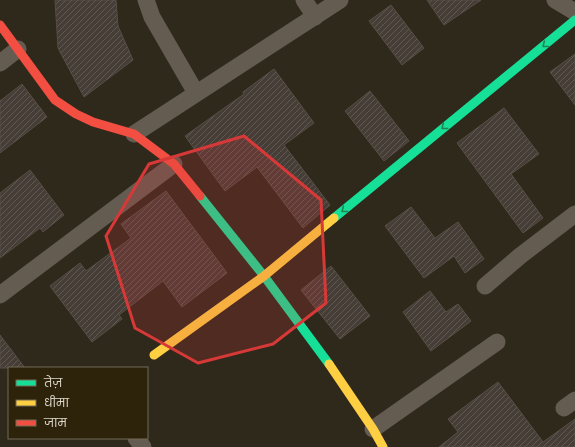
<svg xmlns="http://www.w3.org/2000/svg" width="575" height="447" font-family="Poppins,'Noto Sans Devanagari',sans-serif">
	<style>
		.building { fill: url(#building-hatch); stroke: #574e47 }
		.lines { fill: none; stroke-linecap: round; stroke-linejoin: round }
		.street { stroke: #645b51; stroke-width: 17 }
		.fast { stroke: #16e098; stroke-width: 9 }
		.slow { stroke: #ffcf43; stroke-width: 9 }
		.jam { stroke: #f24e42; stroke-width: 9 }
		.oneway { stroke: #228151 }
		.marked { fill: #d73938; fill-opacity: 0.2; stroke: #d73938; stroke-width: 3; stroke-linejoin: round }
	</style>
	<defs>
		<pattern id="building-hatch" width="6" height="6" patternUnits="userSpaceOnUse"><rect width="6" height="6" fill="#463d36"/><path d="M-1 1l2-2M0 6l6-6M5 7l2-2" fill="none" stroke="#605852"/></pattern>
	</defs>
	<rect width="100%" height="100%" fill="#2f291c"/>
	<g class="building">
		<polygon points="55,0 116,0 118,26 133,60 84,97 58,48"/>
		<polygon points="427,0 481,0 444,25"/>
		<polygon points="391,5 424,48 402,65 369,21"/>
		<polygon points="575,54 575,105 550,72"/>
		<polygon points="274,69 314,123 284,145 330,205 303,228 257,167 225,191 185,136 244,94 243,92"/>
		<polygon points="22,84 47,117 0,153 0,101"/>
		<polygon points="370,91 409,141 384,161 345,111"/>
		<polygon points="504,108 539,154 511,174 543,218 523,233 457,143"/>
		<polygon points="30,170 64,215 43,232 40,228 0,258 0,193"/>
		<polygon points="166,191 227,273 182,307 163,281 119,315 122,319 92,342 50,286 80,263 86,271 131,238 121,224"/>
		<polygon points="411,207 435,238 458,222 484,259 465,273 454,256 424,278 385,226"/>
		<polygon points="331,266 370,316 340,339 301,290"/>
		<polygon points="430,291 446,312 458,304 471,321 431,351 403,312"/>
		<polygon points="0,335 25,368 0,368"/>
		<polygon points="498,382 543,442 575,419 575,447 439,447 458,432 448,419"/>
	</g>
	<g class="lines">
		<g class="street">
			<polyline points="146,0 152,17 196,93"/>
			<polyline points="304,0 315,17"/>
			<polyline points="555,0 575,12"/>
			<polyline points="0,63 18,49"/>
			<polyline points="134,134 340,0"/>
			<polyline points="485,286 520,256 575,214"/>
			<polyline points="0,295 174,164"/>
			<polyline points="564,408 575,400"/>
			<polyline points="373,429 497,342"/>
			<polyline points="136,438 143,447"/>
		</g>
		<g class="fast">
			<polyline points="200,196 264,276 329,364"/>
			<polyline points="334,218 575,20"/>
		</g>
		<g class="slow">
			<polyline points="154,355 264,276 334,218"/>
			<polyline points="329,364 373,429 383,447"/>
		</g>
		<polyline class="jam" points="0,25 55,100 76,114 93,122 134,134 174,164 200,196"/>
	</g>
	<defs><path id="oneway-chevron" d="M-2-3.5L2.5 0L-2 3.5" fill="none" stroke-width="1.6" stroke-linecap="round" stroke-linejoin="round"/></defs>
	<g class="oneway">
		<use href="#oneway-chevron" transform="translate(545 45) rotate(141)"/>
		<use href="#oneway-chevron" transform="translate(444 127) rotate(141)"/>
		<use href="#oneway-chevron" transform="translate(344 210) rotate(141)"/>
	</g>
	<path class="marked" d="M244,136L321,200L326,303L273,344L198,363L135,328L106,236L149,164Z"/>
	<rect x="8" y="367" width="140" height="72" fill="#2d220a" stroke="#736a56"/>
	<rect x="16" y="380" width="20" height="6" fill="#16e098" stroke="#736a56"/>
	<text x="44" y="387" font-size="12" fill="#dcd5c7">तेज़</text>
	<rect x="16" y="400" width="20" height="6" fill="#ffcf43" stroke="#736a56"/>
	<text x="44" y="407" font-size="12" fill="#dcd5c7">धीमा</text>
	<rect x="16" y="420" width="20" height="6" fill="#f24e42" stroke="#736a56"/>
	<text x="44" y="427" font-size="12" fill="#dcd5c7">जाम</text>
</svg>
